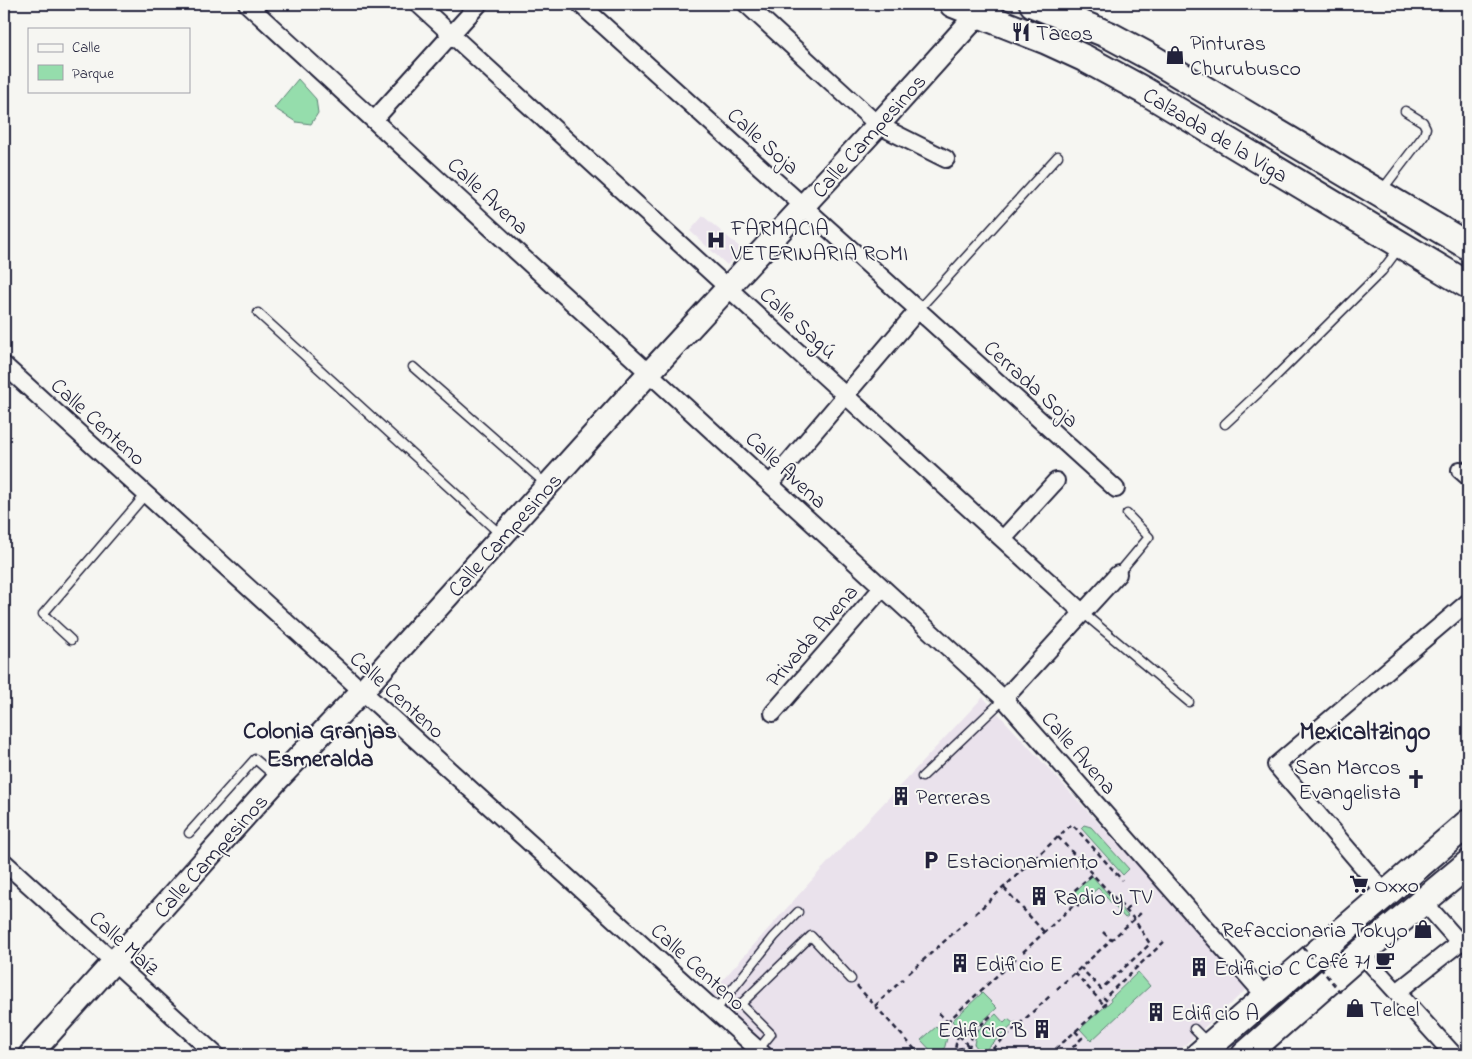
<svg xmlns="http://www.w3.org/2000/svg" width="1472" height="1059" font-family="'Indie Flower',sans-serif">
	<style>
		.built { fill: #eae2ec }
		.green { fill: #95ddac; stroke: #5c8074 }
		.lines { fill: none; stroke-linecap: round; stroke-linejoin: round }
		.lane-casing { stroke: #22223b; stroke-width: 11 }
		.street-casing { stroke: #22223b; stroke-width: 20 }
		.secondary-casing { stroke: #22223b; stroke-width: 26 }
		.primary-casing { stroke: #22223b; stroke-width: 30 }
		.path { stroke: #22223b; stroke-width: 2.5; stroke-dasharray: 5 4; stroke-linecap: butt }
		.lane { stroke: #f6f6f2; stroke-width: 8 }
		.street { stroke: #f6f6f2; stroke-width: 16 }
		.secondary { stroke: #f6f6f2; stroke-width: 22 }
		.primary { stroke: #f6f6f2; stroke-width: 26 }
		.path-bridge { stroke: #22223b; stroke-width: 2.5; stroke-dasharray: 5 4; stroke-linecap: butt }
		.labels { text-anchor: middle; stroke-width: 4; stroke-linejoin: round; paint-order: stroke }
		.poi-label { font-size: 22px; fill: #22223b; stroke: #f6f6f2; text-anchor: start }
		.street-label { font-size: 22px; fill: #22223b; stroke: #f6f6f2 }
		.neighbourhood-label { font-size: 24px; font-weight: bold; fill: #22223b; stroke: #f6f6f2 }
		.quarter-label { font-size: 25px; font-weight: bold; fill: #22223b; stroke: #f6f6f2 }
	</style>
	<rect width="100%" height="100%" fill="#f6f6f2"/>
	<filter id="ink" filterUnits="userSpaceOnUse"><feTurbulence type="fractalNoise" baseFrequency=".02" numOctaves="2"/><feDisplacementMap in="SourceGraphic" scale="10" xChannelSelector="R" yChannelSelector="G"/><feConvolveMatrix kernelMatrix="1 2 1 2 8 2 1 2 1" color-interpolation-filters="sRGB"/></filter>
	<g filter="url(#ink)">
		<g class="built">
			<polygon points="703,216 742,249 727,265 690,231"/>
			<polygon points="983,697 1249,987 1174,1055 777,1055 710,994 820,871"/>
		</g>
		<g class="green">
			<polygon points="298,79 316,99 318,113 311,124 296,122 274,108"/>
			<polygon points="1084,825 1091,827 1129,869 1123,875 1081,828"/>
			<polygon points="1092,876 1128,916 1125,918 1098,888 1081,903 1072,894"/>
			<polygon points="1138,972 1150,986 1091,1041 1080,1029 1111,1001 1110,999"/>
			<polygon points="982,993 997,1008 975,1028 961,1030 952,1021"/>
			<polygon points="996,1014 1004,1023 1008,1019 1013,1023 1016,1022 982,1053 980,1050 981,1049 980,1048 978,1049 974,1044 977,1031"/>
			<polygon points="936,1027 947,1038 944,1050 939,1055 935,1055 921,1040"/>
		</g>
		<g class="lines">
			<g class="lane-casing">
				<g id="lane">
					<polyline points="1382,190 1424,135 1426,128 1423,122 1405,111"/>
					<polyline points="918,310 1058,156"/>
					<polyline points="258,313 500,534"/>
					<polyline points="413,367 546,484"/>
					<polyline points="1225,424 1269,383 1382,271 1399,248"/>
					<polyline points="1118,574 1149,537 1127,514"/>
					<polyline points="1083,613 1189,702"/>
					<polyline points="71,640 43,614 146,494"/>
					<polyline points="922,777 1004,699"/>
					<polyline points="189,833 255,759 276,777"/>
					<polyline points="715,1011 774,937 798,912"/>
					<polyline points="1194,1029 1207,1042"/>
					<polyline points="758,1050 771,1034 741,1004 811,936 851,979"/>
				</g>
			</g>
			<g class="street-casing">
				<g id="street">
					<polyline points="247,4 1004,699 1266,997"/>
					<polyline points="418,4 1083,613"/>
					<polyline points="580,4 1116,489"/>
					<polyline points="746,4 878,125 946,159"/>
					<polyline points="374,120 479,4"/>
					<polyline points="4,365 362,691 764,1055"/>
					<polyline points="1460,470 1468,477"/>
					<polyline points="770,484 918,310"/>
					<polyline points="1003,539 1056,481"/>
					<polyline points="1004,699 1118,574"/>
					<polyline points="773,713 882,588"/>
					<polyline points="4,862 216,1055"/>
					<polyline points="1386,894 1276,765 1468,602"/>
					<polyline points="1424,902 1460,943"/>
					<polyline points="1361,953 1454,1055"/>
					<polyline points="1397,992 1468,936"/>
				</g>
			</g>
			<g class="secondary-casing">
				<polyline id="secondary" points="30,1055 278,779 362,691 649,373 878,125 978,14"/>
			</g>
			<g class="primary-casing">
				<g id="primary">
					<polyline points="953,4 1047,41 1084,58 1143,90 1468,285"/>
					<polyline points="1033,4 1109,35 1150,57 1468,246"/>
					<polyline points="1199,1055 1468,823"/>
					<polyline points="1245,1055 1361,953 1468,864"/>
				</g>
			</g>
			<g class="path">
				<polyline points="1058,837 1134,919 1150,944 1101,989 1081,968"/>
				<polyline points="1004,888 1044,932"/>
				<polyline points="1076,903 1069,895 1093,874"/>
				<polyline points="1126,910 1132,904"/>
				<polyline points="975,914 1072,824 1122,880"/>
				<polyline points="1103,932 1111,940"/>
				<polyline points="1023,952 1076,903 1079,906"/>
				<polyline points="909,973 968,920"/>
				<polyline points="1075,973 1104,1005"/>
				<polyline points="857,986 920,1055"/>
				<polyline points="1057,989 1141,913"/>
				<polyline points="875,1006 903,979"/>
				<polyline points="939,1013 958,1034 973,1032"/>
				<polyline points="947,1022 1016,958"/>
				<polyline points="1075,1031 1082,1038 1072,1048 1078,1054 1077,1055"/>
				<polyline points="958,1034 955,1049 969,1047"/>
				<polyline points="959,1035 969,1047"/>
				<polyline points="948,1055 955,1049"/>
				<polyline points="976,1055 969,1047 973,1032 993,1014"/>
				<polyline points="986,1055 1051,995"/>
				<polyline points="1049,1055 1108,1002 1104,998 1166,940"/>
			</g>
			<use href="#lane" class="lane"/>
			<use href="#street" class="street"/>
			<use href="#secondary" class="secondary"/>
			<use href="#primary" class="primary"/>
			<polyline class="path-bridge" points="1303,947 1341,993"/>
		</g>
	</g>
	<defs>
		<g id="restaurant-bare" transform="scale(1.5)"><path d="M-5-6h1v4h1v-4h1v4h1v-4h1v5L-1.5 .5V6h-2V.5L-5-1ZM5-6V6H3V1.5H1.5Q1.5-4 5-6Z" fill="#22223b" stroke="#f6f6f2" stroke-width="2.5" paint-order="stroke"/></g>
		<g id="shop-bare" transform="scale(1.5)"><path d="M-5-2.5h2.3a2.7 3.5 0 0 1 5.4 0H5L5.5 6h-11ZM-1.5-2.5h3a1.5 2.3 0 0 0-3 0Z" fill="#22223b" stroke="#f6f6f2" stroke-width="2.5" paint-order="stroke"/></g>
		<g id="hospital-bare" transform="scale(1.5)"><path d="M-5-5h3v3.5h4V-5h3V5h-3V1.5h-4V5h-3Z" fill="#22223b" stroke="#f6f6f2" stroke-width="2.5" paint-order="stroke"/></g>
		<g id="church-bare" transform="scale(1.5)"><path d="M-1.2-6h2.4v3.5h3.3v2.4h-3.3V6h-2.4V-.1h-3.3v-2.4h3.3Z" fill="#22223b" stroke="#f6f6f2" stroke-width="2.5" paint-order="stroke"/></g>
		<g id="building-bare" transform="scale(1.5)"><path d="M-4-6H4V6H1V3H-1V6H-4ZM-2.5-4.3h1.7v1.8h-1.7ZM.8-4.3h1.7v1.8H.8ZM-2.5-1h1.7V.8h-1.7ZM.8-1h1.7V.8H.8Z" fill="#22223b" stroke="#f6f6f2" stroke-width="2.5" paint-order="stroke"/></g>
		<g id="parking-bare" transform="scale(1.5)"><path d="M-3.5-5.5H1a3.5 3.5 0 0 1 0 7H-1V5.5H-3.5ZM-1-3.4V-.6H.8a1.4 1.4 0 0 0 0-2.8Z" fill="#22223b" stroke="#f6f6f2" stroke-width="2.5" paint-order="stroke"/></g>
		<g id="supermarket-bare" transform="scale(1.5)"><path d="M-6-5.5h2.5l.6 2H6L4.5 2H-2.5L-4.4-4H-6ZM-1.5 3.2a1.3 1.3 0 1 0 .1 0ZM3 3.2a1.3 1.3 0 1 0 .1 0Z" fill="#22223b" stroke="#f6f6f2" stroke-width="2.5" paint-order="stroke"/></g>
		<g id="cafe-bare" transform="scale(1.5)"><path d="M-5.5-4.5H6V0H3Q3 3.5 0 3.5H-2.5Q-5.5 3.5-5.5 0ZM3-3.2v2h1.7v-2ZM-6 4.5H4V6H-6Z" fill="#22223b" stroke="#f6f6f2" stroke-width="2.5" paint-order="stroke"/></g>
	</defs>
	<g fill-rule="evenodd">
		<use href="#restaurant-bare" x="1021" y="32"/>
		<use href="#shop-bare" x="1175" y="55"/>
		<use href="#hospital-bare" x="716" y="240"/>
		<use href="#church-bare" x="1416" y="779"/>
		<use href="#building-bare" x="901" y="796"/>
		<use href="#parking-bare" x="931" y="860"/>
		<use href="#supermarket-bare" x="1359" y="884"/>
		<use href="#building-bare" x="1039" y="896"/>
		<use href="#shop-bare" x="1423" y="929"/>
		<use href="#cafe-bare" x="1385" y="960"/>
		<use href="#building-bare" x="960" y="963"/>
		<use href="#building-bare" x="1199" y="967"/>
		<use href="#shop-bare" x="1355" y="1008"/>
		<use href="#building-bare" x="1156" y="1012"/>
		<use href="#building-bare" x="1042" y="1029"/>
	</g>
	<g class="labels">
		<g class="poi-label">
			<text x="1036" y="40">Tacos</text>
			<text x="1190" y="50">Pinturas<tspan x="1190" dy="25">Churubusco</tspan></text>
			<text x="731" y="235">FARMACIA<tspan x="731" dy="25">VETERINARIA ROMI</tspan></text>
			<text x="1401" y="774" text-anchor="end">San Marcos<tspan x="1401" dy="25">Evangelista</tspan></text>
			<text x="916" y="804">Perreras</text>
			<text x="946" y="868">Estacionamiento</text>
			<text x="1374" y="892">Oxxo</text>
			<text x="1054" y="904">Radio y TV</text>
			<text x="1408" y="937" text-anchor="end">Refaccionaria Tokyo</text>
			<text x="1370" y="968" text-anchor="end">Café 71</text>
			<text x="975" y="971">Edificio E</text>
			<text x="1214" y="975">Edificio C</text>
			<text x="1370" y="1016">Telcel</text>
			<text x="1171" y="1020">Edificio A</text>
			<text x="1027" y="1037" text-anchor="end">Edificio B</text>
		</g>
		<g class="street-label">
			<text transform="translate(1216 134) rotate(31)" y="8">Calzada de la Viga</text>
			<text transform="translate(868 135) rotate(-48)" y="8">Calle Campesinos</text>
			<text transform="translate(764 140) rotate(42)" y="8">Calle Soja</text>
			<text transform="translate(489 195) rotate(43)" y="8">Calle Avena</text>
			<text transform="translate(799 322) rotate(42)" y="8">Calle Sagú</text>
			<text transform="translate(1032 383) rotate(42)" y="8">Cerrada Soja</text>
			<text transform="translate(99 421) rotate(42)" y="8">Calle Centeno</text>
			<text transform="translate(787 469) rotate(43)" y="8">Calle Avena</text>
			<text transform="translate(504 534) rotate(-48)" y="8">Calle Campesinos</text>
			<text transform="translate(811 635) rotate(-49)" y="8">Privada Avena</text>
			<text transform="translate(398 694) rotate(42)" y="8">Calle Centeno</text>
			<text transform="translate(1080 752) rotate(49)" y="8">Calle Avena</text>
			<text transform="translate(210 855) rotate(-48)" y="8">Calle Campesinos</text>
			<text transform="translate(125 942) rotate(42)" y="8">Calle Maíz</text>
			<text transform="translate(699 966) rotate(42)" y="8">Calle Centeno</text>
		</g>
		<g class="neighbourhood-label">
			<text x="320" y="738">Colonia Granjas<tspan x="320" dy="28">Esmeralda</tspan></text>
		</g>
		<g class="quarter-label">
			<text x="1365" y="739">Mexicaltzingo</text>
		</g>
	</g>
	<rect width="1472" height="1059" fill="none" stroke="#f6f6f2" stroke-width="20"/>
	<rect x="10" y="10" width="1452" height="1039" fill="none" stroke="#22223b" stroke-width="2" filter="url(#ink)"/>
	<rect x="28" y="28" width="162" height="65" fill="#f6f6f2" stroke="#a1a1a9"/>
	<rect x="38" y="44" width="25" height="8" fill="#f6f6f2" stroke="#a1a1a9"/>
	<text x="72" y="52" font-size="15" fill="#22223b">Calle</text>
	<rect x="38" y="65" width="25" height="15" fill="#95ddac" stroke="#a1a1a9"/>
	<text x="72" y="78" font-size="15" fill="#22223b">Parque</text>
</svg>
